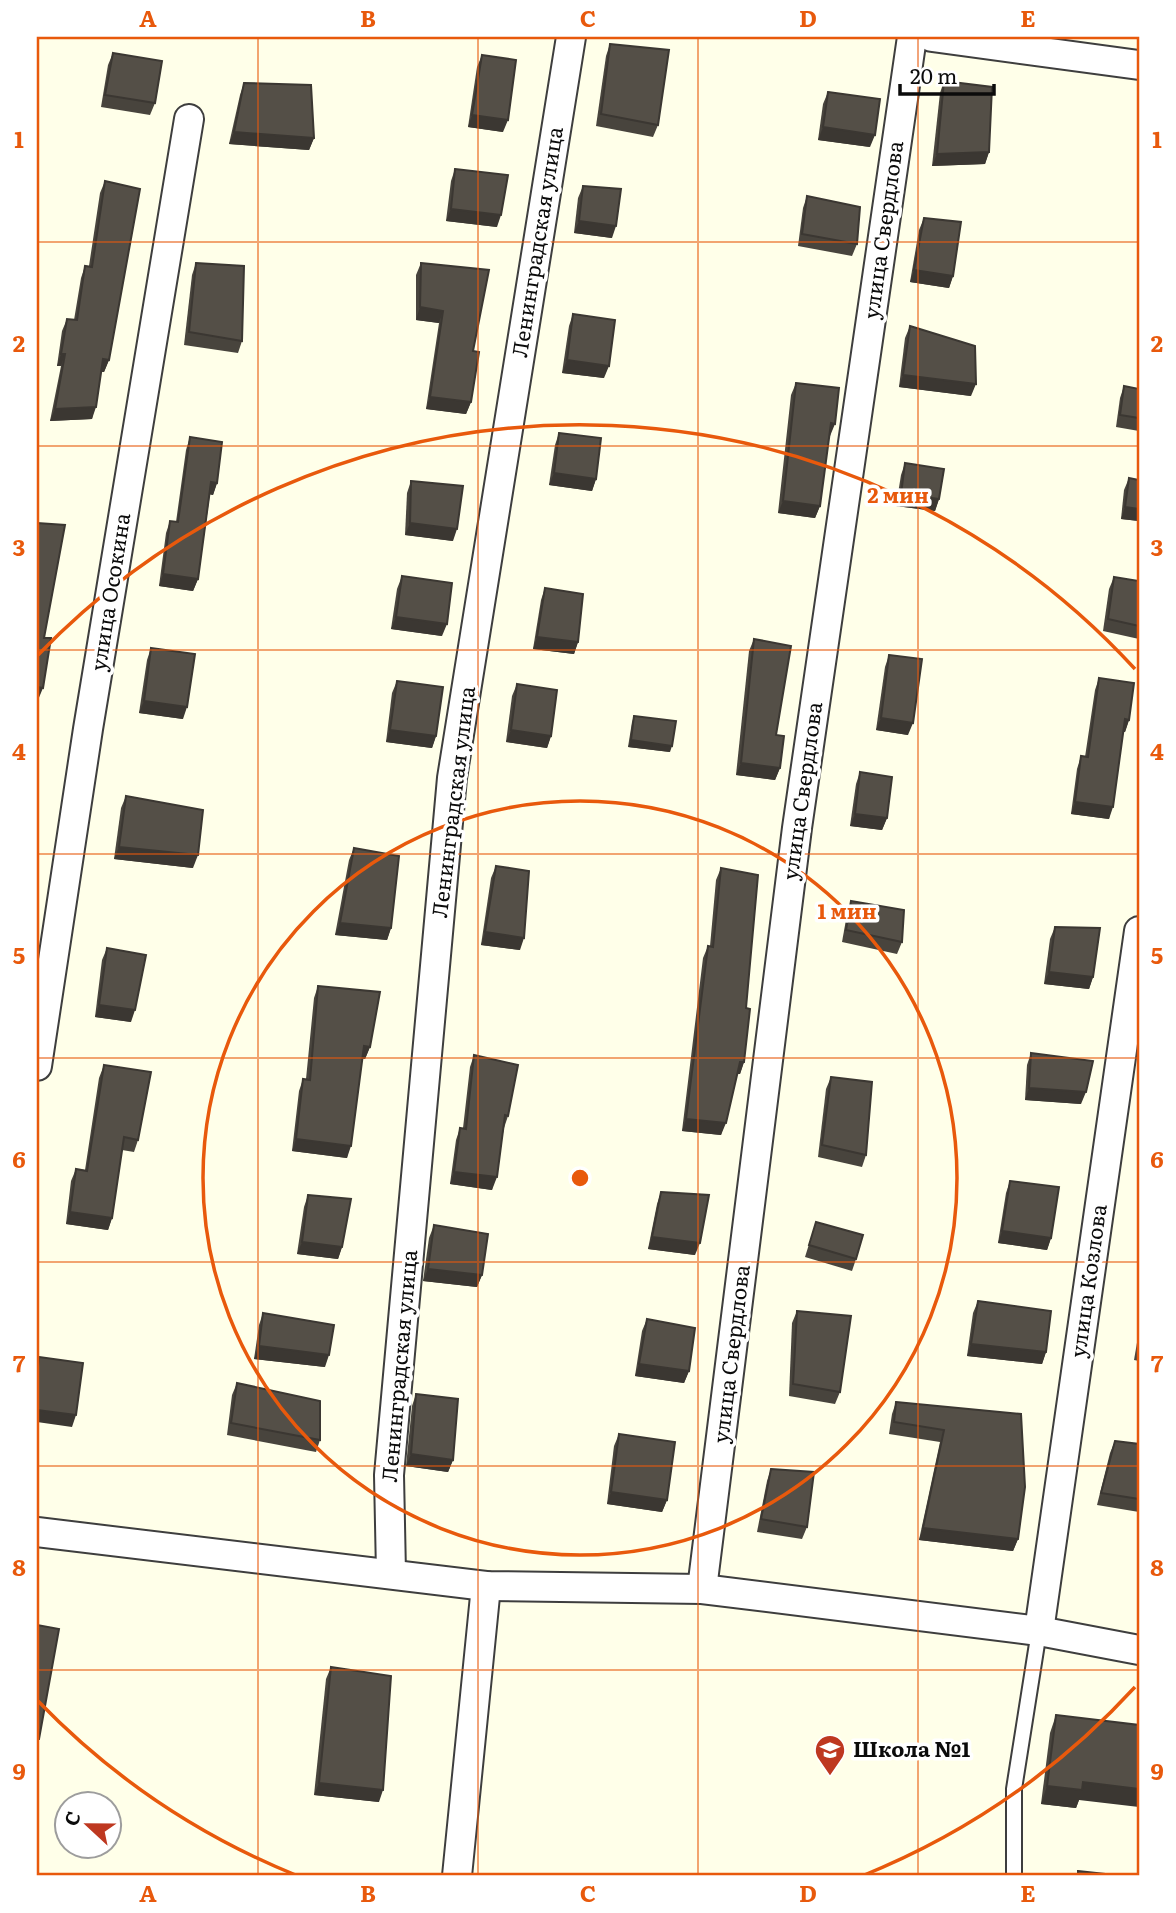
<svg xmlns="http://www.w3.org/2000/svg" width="1176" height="1913" font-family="Literata,serif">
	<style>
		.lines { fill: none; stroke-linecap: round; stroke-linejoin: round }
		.service-casing { stroke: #3e3e3e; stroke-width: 18 }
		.minor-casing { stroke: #3e3e3e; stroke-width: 32 }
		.service { stroke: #fff; stroke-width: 14 }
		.minor { stroke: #fff; stroke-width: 28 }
		.wall { fill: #48443d }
		.shaded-wall { fill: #3b3732 }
		.building { fill: #544f47; stroke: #3b3732; stroke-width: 2 }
		.grid { fill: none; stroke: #e8590c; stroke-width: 2; stroke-opacity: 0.55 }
		.ring { fill: none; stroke: #e8590c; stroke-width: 3.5 }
		.labels { text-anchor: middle; stroke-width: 7; stroke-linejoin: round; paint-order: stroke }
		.street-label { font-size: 21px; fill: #0b0b0b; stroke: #fff }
		.poi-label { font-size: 21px; font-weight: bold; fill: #0b0b0b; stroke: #fff; text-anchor: start }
		.centre { fill: #e8590c; stroke: #fff; stroke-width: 3.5 }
		.ring-label { font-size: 21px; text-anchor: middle; font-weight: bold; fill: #e8590c; stroke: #fff; stroke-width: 7; stroke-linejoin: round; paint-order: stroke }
		.neatline { fill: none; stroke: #e8590c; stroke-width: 2.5 }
		.grid-label { font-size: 23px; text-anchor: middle; font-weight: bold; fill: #e8590c }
	</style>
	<rect width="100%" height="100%" fill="#ffffe9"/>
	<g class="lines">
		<g class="service-casing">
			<polyline id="service" points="1014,1876 1014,1789 1039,1631"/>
		</g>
		<g class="minor-casing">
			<g id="minor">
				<polyline points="932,37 1139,65"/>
				<polyline points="37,1066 88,729 189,119"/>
				<polyline points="37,1532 486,1586 702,1589 1039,1631 1139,1650"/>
				<polyline points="391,1573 389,1475 452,778 571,37"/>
				<polyline points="702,1589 797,828 912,37"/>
				<polyline points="1039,1631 1139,931"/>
				<polyline points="457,1876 486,1586"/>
			</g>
		</g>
		<use href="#service" class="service"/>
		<use href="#minor" class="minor"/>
	</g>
	<g class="wall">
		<polygon points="610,44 658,125 653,137 596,126 606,56"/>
		<polygon points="113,53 155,103 150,115 101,107 108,65"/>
		<polygon points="482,55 503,132 468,127 477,67"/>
		<polygon points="944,81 989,152 985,164 932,166 940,93"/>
		<polygon points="244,83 314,138 309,150 229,144 240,95"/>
		<polygon points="828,92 870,147 818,140 823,104"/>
		<polygon points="455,169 497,227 446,221 451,181"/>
		<polygon points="105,181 109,360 104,372 101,372 92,419 50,421 61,366 57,366 62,331 67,319 74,320 81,278 85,266 89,266 100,193"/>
		<polygon points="583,186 612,238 574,233 578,198"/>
		<polygon points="807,196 857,244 852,256 798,246 803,208"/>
		<polygon points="924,218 953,276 949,288 910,282 919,230"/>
		<polygon points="196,263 242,341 238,353 184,345 192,275"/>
		<polygon points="421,263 473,351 471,402 466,414 426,409 439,323 416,320 416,275"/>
		<polygon points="573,314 604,378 562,373 569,326"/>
		<polygon points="910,326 971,396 899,387 905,338"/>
		<polygon points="796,383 830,436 829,435 820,506 815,518 778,513 791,395"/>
		<polygon points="1124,386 1139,389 1139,431 1116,427 1120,398"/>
		<polygon points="559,433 596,479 592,491 549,485 555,445"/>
		<polygon points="190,437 217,483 213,495 210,494 198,579 193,591 159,586 166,533 170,521 176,522 186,450"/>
		<polygon points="905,463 939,499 935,511 896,506 901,475"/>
		<polygon points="1129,478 1139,480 1139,521 1121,519 1124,490"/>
		<polygon points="411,481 453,541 405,535 407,493"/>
		<polygon points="402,576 442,636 391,629 397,589"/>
		<polygon points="1114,577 1139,581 1139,639 1103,631 1109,589"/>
		<polygon points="545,588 578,642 574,654 533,649 541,600"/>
		<polygon points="754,639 776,735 780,768 775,780 736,775 749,651"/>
		<polygon points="151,648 183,719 139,713 147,660"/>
		<polygon points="889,655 908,735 876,730 885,667"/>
		<polygon points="1099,678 1129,720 1125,732 1123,732 1109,819 1071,814 1077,769 1081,756 1085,757 1095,690"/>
		<polygon points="397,681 436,736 432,748 386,742 392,693"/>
		<polygon points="517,684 551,736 547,748 506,742 512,696"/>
		<polygon points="634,716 670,752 628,747 632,722"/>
		<polygon points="860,772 887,818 882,830 850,826 856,784"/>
		<polygon points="126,796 193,868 114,859 121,808"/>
		<polygon points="354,848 391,928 387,940 335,935 349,860"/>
		<polygon points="496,866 520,950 481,945 491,878"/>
		<polygon points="721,868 746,1008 744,1062 740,1074 737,1074 721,1135 682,1131 703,958 708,946 710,946 716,880"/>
		<polygon points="851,901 902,942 897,954 842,942 847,914"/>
		<polygon points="1055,927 1093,977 1089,989 1044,984 1050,939"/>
		<polygon points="107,948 131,1022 95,1017 102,960"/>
		<polygon points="318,986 370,1047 365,1059 362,1059 347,1158 292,1151 299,1091 303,1079 306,1079 314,998"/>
		<polygon points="1031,1053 1081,1104 1025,1100 1027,1065"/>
		<polygon points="474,1055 508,1116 504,1128 492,1190 450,1184 456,1140 460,1128 463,1128 470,1067"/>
		<polygon points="104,1065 138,1140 134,1152 122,1150 112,1218 108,1230 66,1224 71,1181 76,1169 85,1170 99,1078"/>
		<polygon points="831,1077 866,1155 862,1167 818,1157 826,1089"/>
		<polygon points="1010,1181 1051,1238 1047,1250 998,1243 1006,1193"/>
		<polygon points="661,1192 695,1255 648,1249 657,1204"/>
		<polygon points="308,1195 342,1247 338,1259 297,1254 304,1207"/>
		<polygon points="816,1222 856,1259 852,1271 805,1257"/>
		<polygon points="434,1225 482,1275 477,1287 423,1281 429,1238"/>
		<polygon points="978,1301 1046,1352 1042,1364 967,1356 973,1313"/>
		<polygon points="797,1311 840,1392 835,1404 789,1396 792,1323"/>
		<polygon points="263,1313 325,1367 254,1359 259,1325"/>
		<polygon points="647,1319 689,1371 684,1383 635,1376 642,1331"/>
		<polygon points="1139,1331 1139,1361 1134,1360"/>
		<polygon points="237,1383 320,1440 316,1452 227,1435 232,1395"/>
		<polygon points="416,1394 453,1460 448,1472 406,1466 412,1406"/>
		<polygon points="896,1402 1021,1414 1018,1539 1013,1551 919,1540 940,1442 889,1434 892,1414"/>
		<polygon points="619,1434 667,1500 662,1512 607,1504 614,1446"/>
		<polygon points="1115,1441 1139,1444 1139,1512 1097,1505 1110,1453"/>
		<polygon points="771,1469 807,1527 802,1539 757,1532 767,1481"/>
		<polygon points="331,1667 379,1802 314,1795 326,1679"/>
		<polygon points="1056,1715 1079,1800 1076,1808 1041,1804 1050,1733"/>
	</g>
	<g class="shaded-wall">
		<polygon points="472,115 508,120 503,132 468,127"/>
		<polygon points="823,127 875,135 870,147 818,140"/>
		<polygon points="234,132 314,138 309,150 229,144"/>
		<polygon points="989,152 985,164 932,166 937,154"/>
		<polygon points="451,209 501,215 497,227 446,221"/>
		<polygon points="579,221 616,226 612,238 574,233"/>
		<polygon points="914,270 953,276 949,288 910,282"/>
		<polygon points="420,307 443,311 439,323 416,320"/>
		<polygon points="61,354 65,354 61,366 57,366"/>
		<polygon points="103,359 109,360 104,372 98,371"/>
		<polygon points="567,360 609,366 604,378 562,373"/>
		<polygon points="903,375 976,384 971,396 899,387"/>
		<polygon points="430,397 471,402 466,414 426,409"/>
		<polygon points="96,407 92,419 50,421 55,409"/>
		<polygon points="831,423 835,424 830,436 827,435"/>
		<polygon points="554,473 596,479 592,491 549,485"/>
		<polygon points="211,482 217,483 213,495 207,494"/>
		<polygon points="901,494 939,499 935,511 896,506"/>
		<polygon points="783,501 820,506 815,518 778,513"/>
		<polygon points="1125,507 1139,509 1139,521 1121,519"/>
		<polygon points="410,523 457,529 453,541 405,535"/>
		<polygon points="163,574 198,579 193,591 159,586"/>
		<polygon points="396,617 447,624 442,636 391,629"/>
		<polygon points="537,637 578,642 574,654 533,649"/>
		<polygon points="37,687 43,688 38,700 37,699"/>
		<polygon points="144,701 187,707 183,719 139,713"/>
		<polygon points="881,718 913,723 908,735 876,730"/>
		<polygon points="1125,719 1129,720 1125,732 1120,731"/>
		<polygon points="390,730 436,736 432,748 386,742"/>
		<polygon points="511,730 551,736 547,748 506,742"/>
		<polygon points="631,740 672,746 670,752 628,747"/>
		<polygon points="741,763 780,768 775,780 736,775"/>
		<polygon points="1075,802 1113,807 1109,819 1071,814"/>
		<polygon points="855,814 887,818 882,830 850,826"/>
		<polygon points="119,847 198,855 193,868 114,859"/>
		<polygon points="340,923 391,928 387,940 335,935"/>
		<polygon points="485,932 524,938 520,950 481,945"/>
		<polygon points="1049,972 1093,977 1089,989 1044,984"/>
		<polygon points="99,1005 135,1010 131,1022 95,1017"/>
		<polygon points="364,1046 370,1047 365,1059 360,1058"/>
		<polygon points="740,1062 744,1062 740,1074 736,1074"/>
		<polygon points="1029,1088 1086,1092 1081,1104 1025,1100"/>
		<polygon points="686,1119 726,1123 721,1135 682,1131"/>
		<polygon points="296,1139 351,1146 347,1158 292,1151"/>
		<polygon points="454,1172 497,1177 492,1190 450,1184"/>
		<polygon points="70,1212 112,1218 108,1230 66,1224"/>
		<polygon points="1002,1231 1051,1238 1047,1250 998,1243"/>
		<polygon points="652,1237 700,1243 695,1255 648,1249"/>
		<polygon points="302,1242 342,1247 338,1259 297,1254"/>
		<polygon points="428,1269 482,1275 477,1287 423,1281"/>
		<polygon points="971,1344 1046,1352 1042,1364 967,1356"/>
		<polygon points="259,1346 329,1355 325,1367 254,1359"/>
		<polygon points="639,1364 689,1371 684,1383 635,1376"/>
		<polygon points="37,1410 76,1415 72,1427 37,1422"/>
		<polygon points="411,1454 453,1460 448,1472 406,1466"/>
		<polygon points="611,1492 667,1500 662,1512 607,1504"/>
		<polygon points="923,1528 1018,1539 1013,1551 919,1540"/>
		<polygon points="1083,1782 1139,1789 1139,1807 1079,1800 1076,1808 1041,1804 1047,1786"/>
		<polygon points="319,1783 383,1790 379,1802 314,1795"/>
	</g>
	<g class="building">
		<polygon points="610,44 669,50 658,125 601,114"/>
		<polygon points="113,53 162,61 155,103 105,95"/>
		<polygon points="482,55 516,60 508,120 472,115"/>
		<polygon points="944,81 992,87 989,152 937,154"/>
		<polygon points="244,83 311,85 314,138 234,132"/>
		<polygon points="828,92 880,99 875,135 823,127"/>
		<polygon points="455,169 508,175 501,215 451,209"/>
		<polygon points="105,181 140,189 109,360 103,359 96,407 55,409 65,354 61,354 67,319 77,320 85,266 92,267"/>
		<polygon points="583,186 621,189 616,226 579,221"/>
		<polygon points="807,196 860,207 857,244 802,234"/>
		<polygon points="924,218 961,222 953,276 914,270"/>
		<polygon points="196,263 244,266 242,341 189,332"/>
		<polygon points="421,263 489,270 473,351 479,352 471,402 430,397 443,311 420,307"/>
		<polygon points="573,314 615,320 609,366 567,360"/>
		<polygon points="910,326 975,346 976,384 903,375"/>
		<polygon points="796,383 839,388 835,424 831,423 820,506 783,501"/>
		<polygon points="1124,386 1139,389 1139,418 1120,415"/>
		<polygon points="559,433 601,438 596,479 554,473"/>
		<polygon points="190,437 222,442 217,483 211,482 198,579 163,574 170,521 178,522"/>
		<polygon points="905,463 944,469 939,499 901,494"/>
		<polygon points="1129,478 1139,480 1139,509 1125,507"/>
		<polygon points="411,481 463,486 457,529 410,523"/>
		<polygon points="37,523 65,525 44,638 51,638 43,688 37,687"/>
		<polygon points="402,576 452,583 447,624 396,617"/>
		<polygon points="1114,577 1139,581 1139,626 1108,619"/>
		<polygon points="545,588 583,594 578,642 537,637"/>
		<polygon points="754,639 791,646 776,735 784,736 780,768 741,763"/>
		<polygon points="151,648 195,654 187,707 144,701"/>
		<polygon points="889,655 922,659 913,723 881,718"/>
		<polygon points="1099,678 1134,683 1129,720 1125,719 1113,807 1075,802 1081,756 1088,757"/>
		<polygon points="397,681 443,687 436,736 390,730"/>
		<polygon points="517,684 557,690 551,736 511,730"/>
		<polygon points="634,716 676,721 672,746 631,740"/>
		<polygon points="860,772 892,777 887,818 855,814"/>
		<polygon points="126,796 203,810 198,855 119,847"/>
		<polygon points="354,848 399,856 391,928 340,923"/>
		<polygon points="496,866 529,871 524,938 485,932"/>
		<polygon points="721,868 758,875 746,1008 750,1009 744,1062 740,1062 726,1123 686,1119 708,946 713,947"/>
		<polygon points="851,901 904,910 902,942 846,930"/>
		<polygon points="1055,927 1100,928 1093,977 1049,972"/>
		<polygon points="107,948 146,955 135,1010 99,1005"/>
		<polygon points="318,986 380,992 370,1047 364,1046 351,1146 296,1139 303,1079 310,1080"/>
		<polygon points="1031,1053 1093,1061 1086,1092 1029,1088"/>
		<polygon points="474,1055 518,1065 508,1116 505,1115 497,1177 454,1172 460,1128 466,1129"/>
		<polygon points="104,1065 151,1072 138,1140 124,1137 112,1218 70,1212 76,1169 87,1171"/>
		<polygon points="831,1077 872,1082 866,1155 822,1145"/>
		<polygon points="1010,1181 1059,1187 1051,1238 1002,1231"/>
		<polygon points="661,1192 709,1195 700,1243 652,1237"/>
		<polygon points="308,1195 351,1199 342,1247 302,1242"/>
		<polygon points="816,1222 863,1235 856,1259 809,1245"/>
		<polygon points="434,1225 488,1234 482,1275 428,1269"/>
		<polygon points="978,1301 1051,1311 1046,1352 971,1344"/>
		<polygon points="797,1311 851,1316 840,1392 793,1384"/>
		<polygon points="263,1313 334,1325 329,1355 259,1346"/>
		<polygon points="647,1319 695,1328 689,1371 639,1364"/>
		<polygon points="39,1357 83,1363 76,1415 37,1410 37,1376"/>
		<polygon points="237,1383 320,1401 320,1440 231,1423"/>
		<polygon points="416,1394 458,1399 453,1460 411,1454"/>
		<polygon points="896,1402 1021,1414 1025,1487 1018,1539 923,1528 944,1430 894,1422"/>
		<polygon points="619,1434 675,1442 667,1500 611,1492"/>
		<polygon points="1115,1441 1139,1444 1139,1499 1101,1493"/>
		<polygon points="771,1469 814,1472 807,1527 761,1519"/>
		<polygon points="37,1625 59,1629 39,1739 37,1739"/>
		<polygon points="331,1667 391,1676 383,1790 319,1783"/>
		<polygon points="1056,1715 1139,1725 1139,1789 1083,1782 1082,1790 1047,1786"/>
		<polygon points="1078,1871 1124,1876 1078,1876"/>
	</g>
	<path class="grid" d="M258,37V1876M478,37V1876M698,37V1876M918,37V1876M37,242H1139M37,446H1139M37,650H1139M37,854H1139M37,1058H1139M37,1262H1139M37,1466H1139M37,1670H1139"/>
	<g class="ring">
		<circle cx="580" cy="1178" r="377"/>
		<path d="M1135 1687A753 753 0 0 1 862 1876M298 1876A753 753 0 0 1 38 1701M38 655A753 753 0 0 1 1135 669"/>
	</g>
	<defs>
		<g id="school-pin" transform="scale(1.575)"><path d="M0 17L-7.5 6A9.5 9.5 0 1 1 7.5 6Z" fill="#be3820" stroke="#fff"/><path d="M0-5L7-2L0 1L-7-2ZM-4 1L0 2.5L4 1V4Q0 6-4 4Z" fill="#fff"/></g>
	</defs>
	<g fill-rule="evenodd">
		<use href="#school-pin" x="830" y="1750"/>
	</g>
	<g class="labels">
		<g class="street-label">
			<text transform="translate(884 230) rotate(-82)" y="7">улица Свердлова</text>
			<text transform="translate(538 242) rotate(-81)" y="7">Ленинградская улица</text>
			<text transform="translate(111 592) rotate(-81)" y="7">улица Осокина</text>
			<text transform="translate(803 791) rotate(-82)" y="7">улица Свердлова</text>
			<text transform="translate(454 802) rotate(-83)" y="7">Ленинградская улица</text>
			<text transform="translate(1089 1281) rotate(-82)" y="7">улица Козлова</text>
			<text transform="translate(732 1354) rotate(-83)" y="7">улица Свердлова</text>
			<text transform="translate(400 1366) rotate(-85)" y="7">Ленинградская улица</text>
		</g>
		<g class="poi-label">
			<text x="853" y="1757">Школа №1</text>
		</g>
	</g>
	<circle cx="580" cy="1178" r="10" class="centre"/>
	<g class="ring-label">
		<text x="898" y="503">2 мин</text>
		<text x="847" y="919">1 мин</text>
	</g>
	<rect width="1176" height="1913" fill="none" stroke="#ffffff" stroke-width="77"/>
	<g transform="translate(88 1825) rotate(292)"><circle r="33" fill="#ffffff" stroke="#9d9d9d" stroke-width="2"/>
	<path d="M0-5L12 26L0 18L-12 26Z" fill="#be3820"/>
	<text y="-10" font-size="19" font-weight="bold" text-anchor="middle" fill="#0b0b0b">С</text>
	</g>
	<path d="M900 84v10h94v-10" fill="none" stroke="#0b0b0b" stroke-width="3.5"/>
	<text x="910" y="84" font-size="21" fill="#0b0b0b" stroke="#ffffff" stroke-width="5" paint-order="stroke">20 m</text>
	<rect x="38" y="38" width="1100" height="1836" class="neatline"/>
	<g class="grid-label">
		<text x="148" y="27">A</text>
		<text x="368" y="27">B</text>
		<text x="588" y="27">C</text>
		<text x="808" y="27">D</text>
		<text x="1028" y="27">E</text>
		<text x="19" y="148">1</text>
		<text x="1157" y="148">1</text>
		<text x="19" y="352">2</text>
		<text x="1157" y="352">2</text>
		<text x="19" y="556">3</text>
		<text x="1157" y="556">3</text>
		<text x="19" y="760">4</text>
		<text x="1157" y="760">4</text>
		<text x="19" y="964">5</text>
		<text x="1157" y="964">5</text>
		<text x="19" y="1168">6</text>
		<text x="1157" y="1168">6</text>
		<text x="19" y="1372">7</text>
		<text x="1157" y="1372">7</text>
		<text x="19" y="1576">8</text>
		<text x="1157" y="1576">8</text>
		<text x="19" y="1780">9</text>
		<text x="1157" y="1780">9</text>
		<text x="148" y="1902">A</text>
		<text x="368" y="1902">B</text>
		<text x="588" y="1902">C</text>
		<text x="808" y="1902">D</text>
		<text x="1028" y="1902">E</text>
	</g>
</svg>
